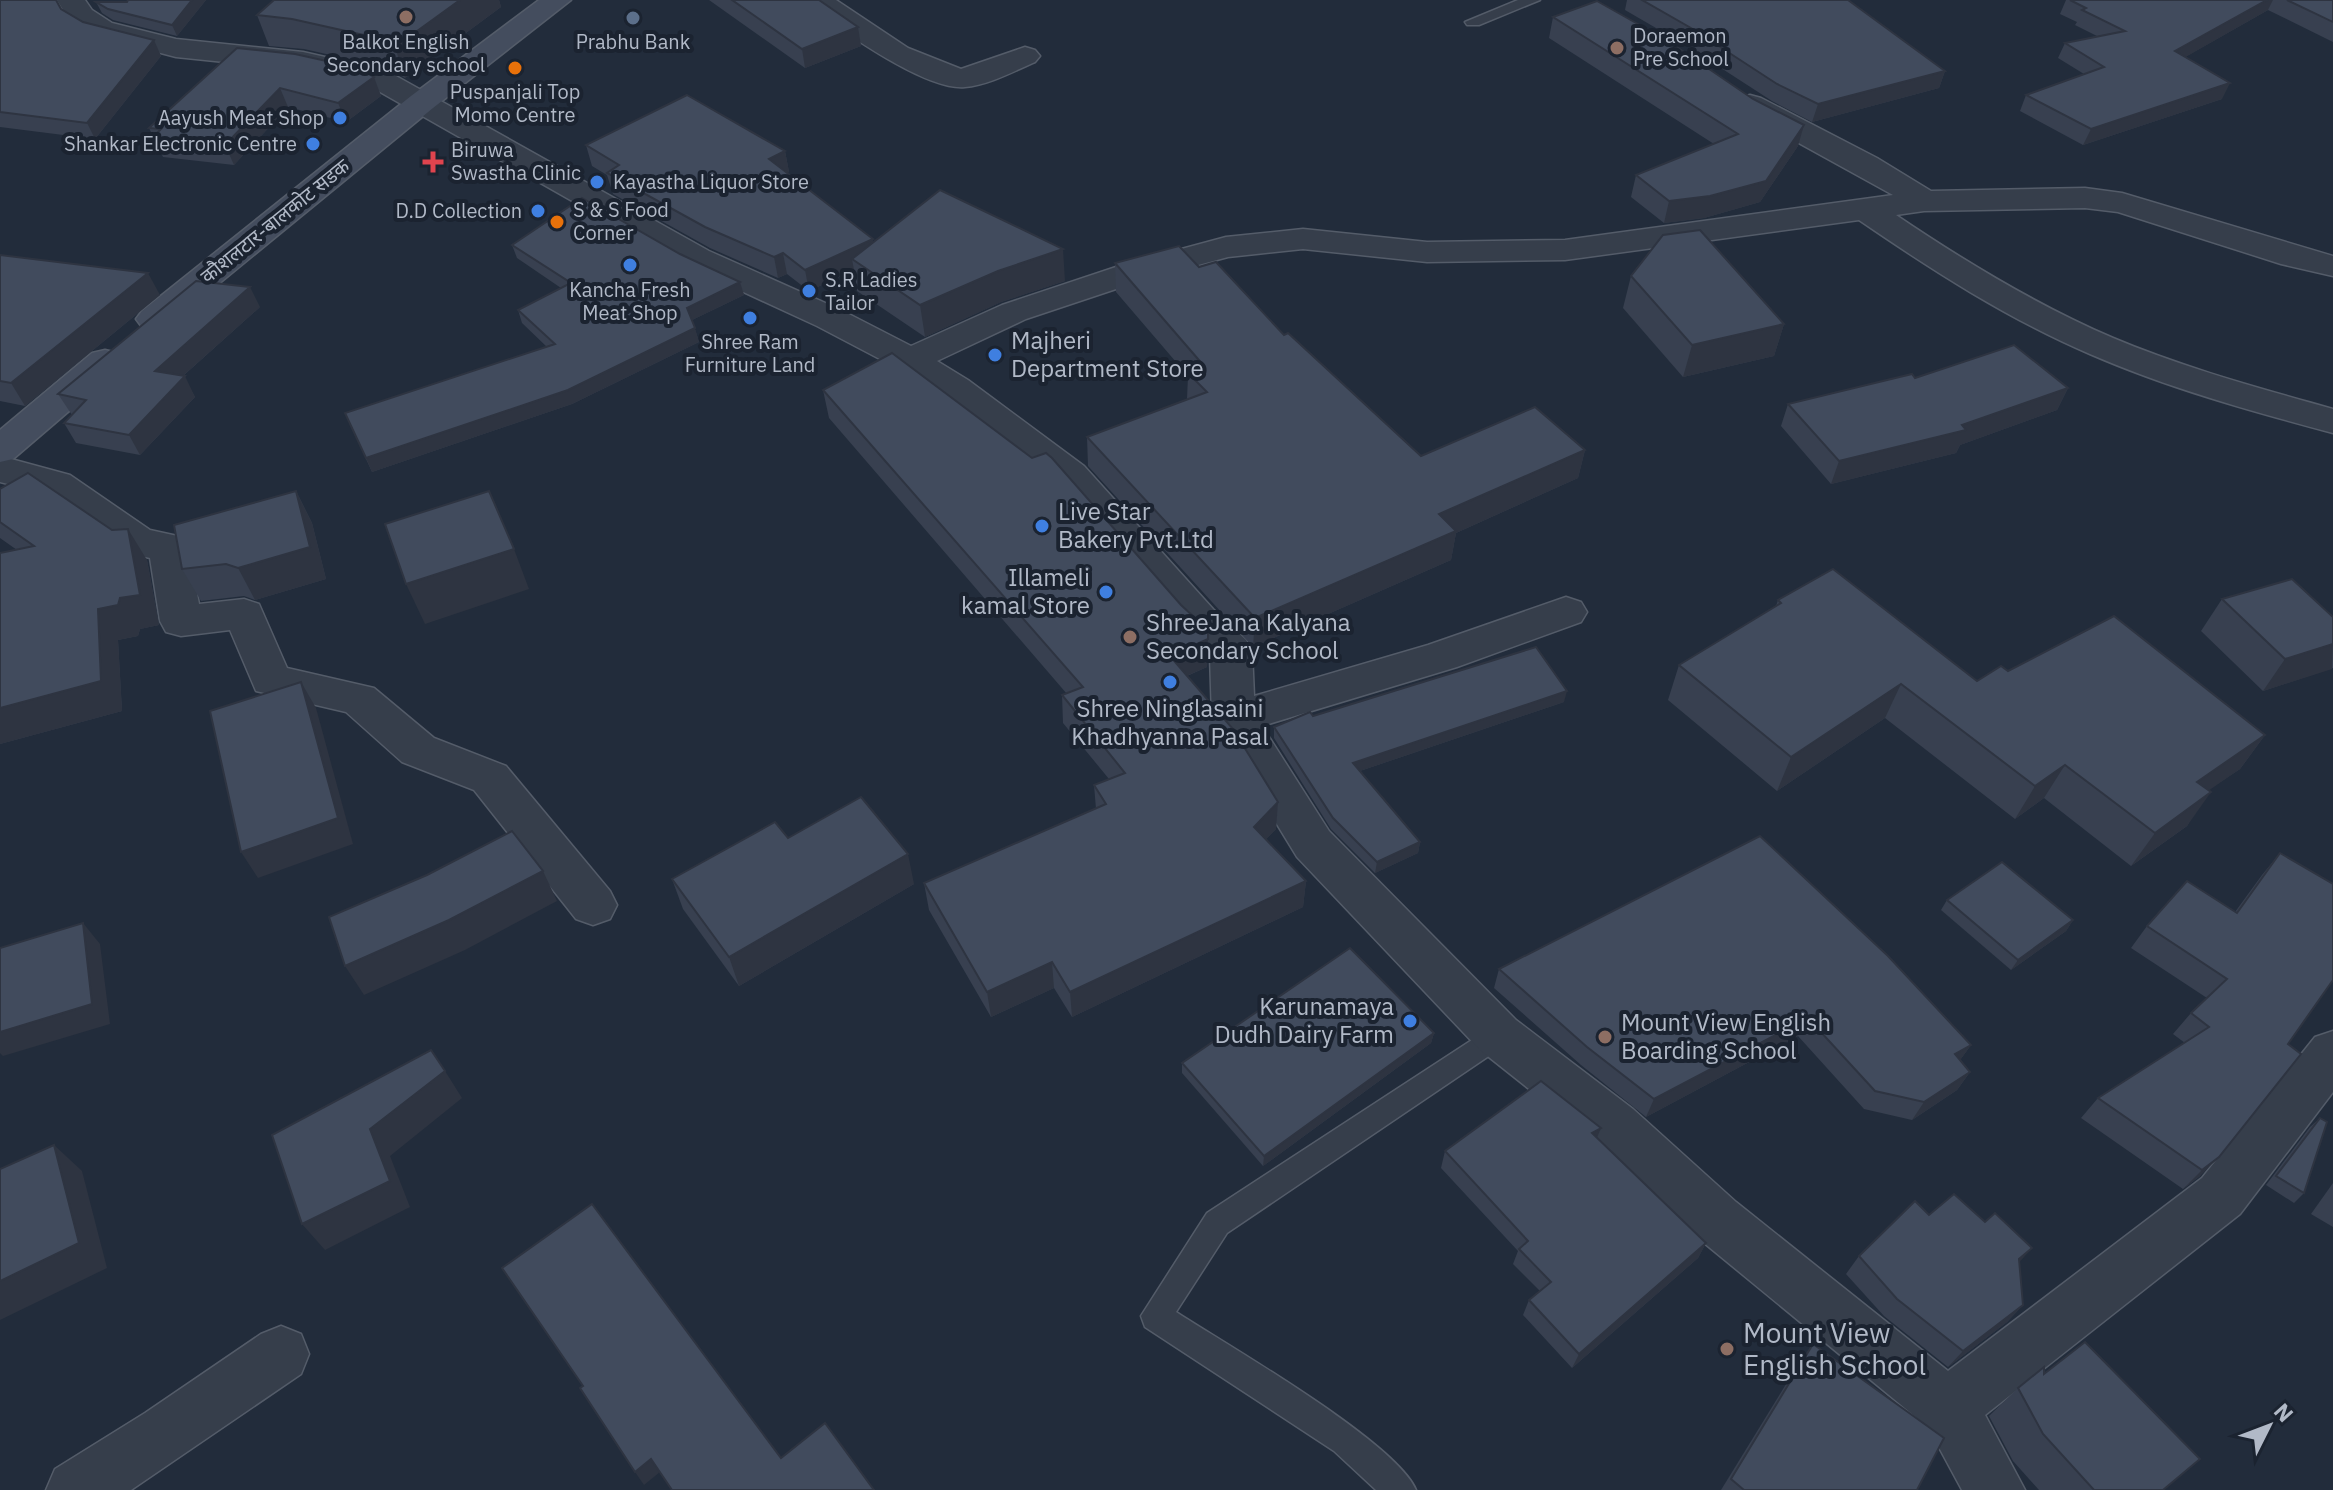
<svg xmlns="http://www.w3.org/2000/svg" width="2333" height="1490" font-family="'IBM Plex Sans','Noto Sans Devanagari',sans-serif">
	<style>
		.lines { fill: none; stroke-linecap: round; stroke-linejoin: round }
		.lane-casing { stroke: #545c69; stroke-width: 3 }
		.street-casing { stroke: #545c69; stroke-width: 3 }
		.secondary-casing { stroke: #545c69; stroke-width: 3 }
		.lane { fill: #363e4b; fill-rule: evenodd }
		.street { fill: #363e4b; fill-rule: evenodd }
		.secondary { fill: #444d5e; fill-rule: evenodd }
		.wall { fill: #384050 }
		.shaded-wall { fill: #2e3441 }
		.building { fill: #414b5d; stroke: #2e3441; stroke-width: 2 }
		.education-dot { fill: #8d6e63; stroke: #1b2330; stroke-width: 3 }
		.service-dot { fill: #5c6f8a; stroke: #1b2330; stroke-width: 3 }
		.food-dot { fill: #e8710a; stroke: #1b2330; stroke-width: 3 }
		.shop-dot { fill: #3f7fe0; stroke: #1b2330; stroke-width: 3 }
		.health-dot { fill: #e0444e; stroke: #1b2330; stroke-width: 3 }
		.labels { text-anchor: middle; stroke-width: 8; stroke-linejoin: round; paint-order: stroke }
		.far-poi-label { font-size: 20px; fill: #b1b9c7; stroke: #1b2330; text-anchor: start }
		.far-street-label { font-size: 20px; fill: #b1b9c7; stroke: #1b2330 }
		.poi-label { font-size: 24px; fill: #b1b9c7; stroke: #1b2330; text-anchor: start }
		.near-poi-label { font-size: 28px; fill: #b1b9c7; stroke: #1b2330; text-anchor: start }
	</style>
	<rect width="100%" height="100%" fill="#222c3b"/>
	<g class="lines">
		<g class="lane-casing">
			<g id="lane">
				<polygon points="1518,0 1540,0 1479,25 1467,25 1465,22"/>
				<path d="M1498,1023L1508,1027L1512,1035L1508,1043L1227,1233L1176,1312C1227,1345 1396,1442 1416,1490H1376L1334,1451L1145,1327L1141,1316L1207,1213Z"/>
			</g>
		</g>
		<g class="street-casing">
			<g id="street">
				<path d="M57,0H85L92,10L112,23L176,39L303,52L387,71L709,251L841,310L911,346L1002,305L1122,265L1226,237L1303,229L1427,242L1565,240L1893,195L1739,110L1735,104L1739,98L1750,95L1761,98L1877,158L1931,191L2085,188L2122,193L2333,256V276L2281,264L2118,212L2085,208L1924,211L1896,215C1964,261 2036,305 2113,338C2184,368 2259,388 2333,409V433C2251,411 2168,388 2090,354C2008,319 1932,270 1859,220L1565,260L1427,262L1303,249L1228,257L1146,279L1026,319L937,361L968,380L1084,466L1213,609L1246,640L1252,651L1254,696L1428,645L1566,597L1581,602L1587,612L1581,622L1457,667L1262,726L1329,831L1516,1020L1633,1109L1736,1202L1948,1371L2202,1178L2315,1037L2333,1031V1092L2240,1214L1985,1415L2025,1490H1962L1928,1427L1698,1238L1597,1143L1480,1050L1297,857L1212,718L1210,656L1183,631L1056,484L942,396L897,368L817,326L685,265L366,84L303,70L176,57L92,35L71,22Z"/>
				<path d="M803,0H836L908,48L961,69L1025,47L1035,50L1040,56L1035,62C1014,71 989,85 965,87C925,91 841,29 807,6Z"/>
				<polygon points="0,456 70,475 150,530 182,537 188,547 199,604 244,599 259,604 287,668 374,688 434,738 506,766 610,891 617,905 610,919 593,925 576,919 474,790 402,762 346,712 256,691 230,630 181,636 166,632 160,621 150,558 125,552 43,493 0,482"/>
				<polygon points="281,1326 301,1334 309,1354 301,1374 131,1490 46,1490 55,1469 145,1413 261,1334"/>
			</g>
		</g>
		<g class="secondary-casing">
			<g id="secondary">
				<polygon points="539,0 571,0 433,108 166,327 154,330 142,327 136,319 142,311 411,96"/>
				<polygon points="105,350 118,353 123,361 118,369 13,459 0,462 0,430 92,353"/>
			</g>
		</g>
		<use href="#lane" class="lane"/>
		<use href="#street" class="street"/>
		<use href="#secondary" class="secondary"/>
	</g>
	<g class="wall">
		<polygon points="0,0 61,9 83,22 154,40 161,56 95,139 0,127"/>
		<polygon points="206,0 177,36 113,20 102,13 96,2"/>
		<polygon points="274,0 499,0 501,7 405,78 388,68 304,49 269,46 257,15"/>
		<polygon points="709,0 819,0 858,27 861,46 805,68"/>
		<polygon points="1627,0 1848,0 1945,71 1939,88 1812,122 1772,101 1687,46 1625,10"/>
		<polygon points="2066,0 2333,0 2333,42 2268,10 2185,57 2222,99 2083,145 2020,111 2026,95 2084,74 2058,58 2065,43 2097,36 2075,25 2077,22 2060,14"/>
		<polygon points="1553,17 1798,146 1760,202 1704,218 1664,223 1631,197 1636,175 1714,144 1549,38"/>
		<polygon points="237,48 374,77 381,96 346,122 288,107 234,165 163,157 149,128"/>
		<polygon points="586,145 785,151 789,172 787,173 873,242 1065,281 1001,302 925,337 857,291 854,270 809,291 787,274 778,278 710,248 613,194 607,175 592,166"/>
		<polygon points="512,245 680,254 740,282 744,295 692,320 699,342 572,404 372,472 345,413 547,347 522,323 518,310 561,288 517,258"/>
		<polygon points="0,255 160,295 25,406 0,401"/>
		<polygon points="1115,263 1199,267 1284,335 1421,456 1585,450 1578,478 1456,533 1451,560 1253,647 1088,466 1087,437 1187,399 1188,376 1116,292"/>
		<polygon points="1631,276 1784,324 1774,356 1683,377 1623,308"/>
		<polygon points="260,307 183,376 195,397 140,455 76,443 64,423 72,415 58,394"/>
		<polygon points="1915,378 2068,388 2057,410 1960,445 1956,453 1831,484 1781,426 1788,404"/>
		<polygon points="823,390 1208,639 1207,667 1187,676 1278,802 1276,829 1266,839 1306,881 1303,907 1072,1017 1054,988 991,1017 929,910 924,883 1096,809 1094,785 1109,779 1063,723 1062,695 1067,694 829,418"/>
		<polygon points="0,489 147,560 159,625 140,629 138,636 118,640 122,711 0,744 0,553 17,550 0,538"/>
		<polygon points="296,491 312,523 326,579 255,600 244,596 201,601 182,569"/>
		<polygon points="2222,599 2333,617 2333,668 2263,691 2201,631"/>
		<polygon points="1778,600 1977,681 2008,671 2265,735 2240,769 2208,790 2187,826 2131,866 2044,798 2015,819 1885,718 1777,791 1668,700 1679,665 1776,606"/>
		<polygon points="1564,702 1360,771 1420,842 1418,853 1375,873 1331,829 1274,738 1274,727 1313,716"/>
		<polygon points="1760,836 1971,1045 1960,1060 1970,1072 1957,1090 1912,1120 1864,1109 1798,1036 1646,1117 1581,1065 1494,988 1499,969"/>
		<polygon points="788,838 914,884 739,986 683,909 672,879"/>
		<polygon points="2280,853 2333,884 2333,982 2332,981 2288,1044 2200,1176 2183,1189 2081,1118 2098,1098 2185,1043 2173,1034 2191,1013 2207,998 2131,948 2147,926 2235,912 2262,875"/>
		<polygon points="1947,900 2073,920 2066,931 2011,970 1941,910"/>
		<polygon points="1434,1033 1431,1043 1263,1166 1182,1073 1182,1063"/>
		<polygon points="2320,1118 2304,1193 2294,1203 2266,1185 2310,1127"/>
		<polygon points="1601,1128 1597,1138 1706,1243 1698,1258 1572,1368 1523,1315 1529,1300 1540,1291 1513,1264 1518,1251 1441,1168 1445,1151"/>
		<polygon points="2333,1183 2333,1227 2311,1214"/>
		<polygon points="1929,1215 2019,1263 2023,1305 2007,1322 1948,1367 1884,1316 1846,1274 1859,1256"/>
		<polygon points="1813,1344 1917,1490 1721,1490 1796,1368"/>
		<polygon points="2044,1374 2163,1490 2039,1490 2013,1461 1989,1416 2018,1388"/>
	</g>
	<g class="shaded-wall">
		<polygon points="192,0 206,0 177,36 172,25"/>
		<polygon points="460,0 499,0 501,7 405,78 395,47"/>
		<polygon points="2267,0 2273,0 2268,10 2168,67 2175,51"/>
		<polygon points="858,27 861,46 805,68 802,49"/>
		<polygon points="154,40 161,56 95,139 87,123"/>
		<polygon points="1945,71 1939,88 1812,122 1818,104"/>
		<polygon points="374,77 381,96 346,122 338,103"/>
		<polygon points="2230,83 2222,99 2083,145 2091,129"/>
		<polygon points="280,88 288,107 234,165 225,145"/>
		<polygon points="1804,125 1798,146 1760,202 1704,218 1664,223 1669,201"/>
		<polygon points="785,151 789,172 773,180 769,159"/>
		<polygon points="873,239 876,260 852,259 854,270 809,291 805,270"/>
		<polygon points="1063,249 1065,281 1001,302 925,337 920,305 998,271"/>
		<polygon points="783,253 787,274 778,278 774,257"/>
		<polygon points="148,273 160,295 25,406 11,383"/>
		<polygon points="740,282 744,295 690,321 687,308"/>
		<polygon points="250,287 260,307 166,391 155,371"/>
		<polygon points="1784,324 1774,356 1683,377 1692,345"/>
		<polygon points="695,328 699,342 572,404 372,472 366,458"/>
		<polygon points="185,376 195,397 140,455 129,435"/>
		<polygon points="2068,388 2057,410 1960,445 1956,453 1831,484 1839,461 1962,425"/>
		<polygon points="1585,450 1578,478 1456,533 1451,560 1253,647 1255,618 1439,514"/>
		<polygon points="296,491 312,523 326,579 255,600 238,568"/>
		<polygon points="128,529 147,560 159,625 140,629 138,636 118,640 122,711 0,744 0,708 98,609"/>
		<polygon points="514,549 529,589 425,624 406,584"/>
		<polygon points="1208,639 1207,667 1170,683 1170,656"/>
		<polygon points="2333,644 2332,669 2263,691 2285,659"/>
		<polygon points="301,682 316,708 353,844 258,878 241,852"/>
		<polygon points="1901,684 1885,718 1777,791 1791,757"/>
		<polygon points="1567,691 1564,702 1351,774 1353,763"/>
		<polygon points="2265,735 2240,769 2173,815 2197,782"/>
		<polygon points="2065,765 2044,798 2015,819 2035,786"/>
		<polygon points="2211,792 2187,826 2131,866 2155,833"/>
		<polygon points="1278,802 1276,829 1253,853 1254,827"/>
		<polygon points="1420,842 1418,853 1375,873 1377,862"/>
		<polygon points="908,854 914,884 739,986 729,957"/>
		<polygon points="543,871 557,901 465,950 364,995 345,966"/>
		<polygon points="1306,881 1303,907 1072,1017 1070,992"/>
		<polygon points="2073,920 2066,931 2011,970 2018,960"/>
		<polygon points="83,923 100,944 110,1024 3,1056 0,1053 0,1032"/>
		<polygon points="1052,962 1054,988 991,1017 987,992"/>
		<polygon points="1808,1018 1798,1036 1646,1117 1654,1099"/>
		<polygon points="1434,1033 1431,1043 1263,1166 1264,1156"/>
		<polygon points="1971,1045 1958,1063 1955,1054"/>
		<polygon points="445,1071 462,1098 390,1156 410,1207 325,1250 302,1224 370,1129"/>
		<polygon points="1970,1072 1957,1090 1912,1120 1924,1102"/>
		<polygon points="1601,1128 1594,1145 1592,1133"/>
		<polygon points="54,1145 82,1171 107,1268 0,1320 0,1281"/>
		<polygon points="2219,1157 2200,1176 2183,1189 2202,1170"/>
		<polygon points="1706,1243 1698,1258 1572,1368 1579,1354"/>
		<polygon points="2032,1248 2016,1266 2019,1259"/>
		<polygon points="2023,1305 2007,1322 1948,1367 1963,1351"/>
		<polygon points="651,1459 660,1472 644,1485 635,1472"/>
	</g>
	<g class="building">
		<polygon points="0,0 56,0 61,9 83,22 154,40 87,123 0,112"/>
		<polygon points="128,0 192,0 172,25 108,9 96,2 127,2"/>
		<polygon points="274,0 460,0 395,47 377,38 292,19 257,15"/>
		<polygon points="732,0 819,0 858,27 802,49"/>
		<polygon points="1642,0 1848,0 1945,71 1818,104 1777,84 1691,28"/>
		<polygon points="2070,0 2267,0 2175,51 2230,83 2091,129 2026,95 2104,67 2065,43 2125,31 2082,10 2086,8"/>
		<polygon points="2287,0 2333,0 2333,22"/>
		<polygon points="1597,1 1668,41 1753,99 1804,125 1766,181 1710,196 1669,201 1636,175 1738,134 1553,17"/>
		<polygon points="237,48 295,54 358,68 374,77 338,103 280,88 225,145 153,137 161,129 149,128"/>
		<polygon points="687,95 785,151 769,159 873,239 805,270 783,253 774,257 705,227 607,173 619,165 586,145"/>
		<polygon points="940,190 1063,249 998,271 920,305 852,259"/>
		<polygon points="582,198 680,254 740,282 687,308 695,328 568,390 366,458 345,413 555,344 518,310 571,283 512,245"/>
		<polygon points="1700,230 1784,324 1692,345 1631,276 1663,235"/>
		<polygon points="1179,246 1199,267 1216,262 1284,335 1288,333 1421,456 1535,407 1585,450 1439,514 1456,531 1255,618 1087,437 1207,392 1188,373 1204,366 1115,263"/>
		<polygon points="0,255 148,273 11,383 0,381"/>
		<polygon points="196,281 250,287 155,371 185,376 129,435 64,423 86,400 58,394"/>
		<polygon points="2014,345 2068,388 1962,425 1966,430 1839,461 1788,404 1912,374 1915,378"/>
		<polygon points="892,353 1032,458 1046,453 1052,458 1181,605 1208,630 1208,639 1170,656 1233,729 1278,802 1254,827 1306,881 1070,992 1052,962 987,992 924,883 1106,804 1094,785 1125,773 1062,695 1083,687 823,390"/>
		<polygon points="28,473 112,530 128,529 140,595 120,598 118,605 98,609 101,681 0,708 0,553 34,546 0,522 0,489"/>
		<polygon points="296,491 310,547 238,568 226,564 182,569 174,525"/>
		<polygon points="489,491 514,549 406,584 385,524"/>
		<polygon points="1833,569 1977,681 2001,666 2008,671 2114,616 2265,735 2197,782 2211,792 2155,833 2065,765 2035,786 1901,684 1791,757 1679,665 1781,603 1778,600"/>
		<polygon points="2292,579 2333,617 2333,644 2285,659 2222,599"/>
		<polygon points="1536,647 1567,691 1353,763 1420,842 1377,862 1333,818 1274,727 1310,712 1313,716"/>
		<polygon points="301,682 338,818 241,852 210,711"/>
		<polygon points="861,797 908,854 729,957 672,879 775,822 788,838"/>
		<polygon points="512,831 543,871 449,920 345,966 329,917 427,875"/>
		<polygon points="1760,836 1888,956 1971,1045 1955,1054 1970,1072 1924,1102 1875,1091 1808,1018 1654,1099 1587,1047 1499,969"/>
		<polygon points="2280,853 2333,884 2333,980 2288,1044 2301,1054 2219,1157 2202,1170 2098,1098 2209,1027 2191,1013 2227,979 2147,926 2187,881 2237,913"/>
		<polygon points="2002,862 2073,920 2018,960 1947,900"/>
		<polygon points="83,923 92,1004 0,1032 0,948"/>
		<polygon points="1350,948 1434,1033 1264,1156 1182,1063"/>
		<polygon points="431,1050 445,1071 370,1129 390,1181 302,1224 272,1135"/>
		<polygon points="1541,1081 1601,1128 1592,1133 1706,1243 1579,1354 1529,1300 1551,1282 1519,1249 1528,1241 1445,1151"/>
		<polygon points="2320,1118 2327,1122 2304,1193 2276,1176"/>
		<polygon points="54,1145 79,1243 0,1281 0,1169"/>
		<polygon points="1954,1194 1985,1222 1995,1213 2032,1248 2019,1259 2023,1305 1963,1351 1897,1299 1859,1256 1915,1201 1929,1215"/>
		<polygon points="592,1204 781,1458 825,1423 874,1490 672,1490 651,1459 635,1472 580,1388 583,1386 502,1268"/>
		<polygon points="2085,1342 2200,1459 2163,1490 2094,1490 2043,1434 2018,1388 2044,1367 2044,1374"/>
		<polygon points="1813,1344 1944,1438 1917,1490 1744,1490 1731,1479"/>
	</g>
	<g class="education-dot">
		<circle cx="406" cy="17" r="8"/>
		<circle cx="1617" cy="48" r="8"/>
		<circle cx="1130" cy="637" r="8"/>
		<circle cx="1605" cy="1037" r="8"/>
		<circle cx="1727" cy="1349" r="8"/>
	</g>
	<circle class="service-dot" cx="633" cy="18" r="8"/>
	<g class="food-dot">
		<circle cx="515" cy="68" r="8"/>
		<circle cx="557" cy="222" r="8"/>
	</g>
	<g class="shop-dot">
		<circle cx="340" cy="118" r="8"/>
		<circle cx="313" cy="144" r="8"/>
		<circle cx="597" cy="182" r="8"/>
		<circle cx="538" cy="211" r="8"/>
		<circle cx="630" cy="265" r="8"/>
		<circle cx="809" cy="291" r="8"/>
		<circle cx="750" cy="318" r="8"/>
		<circle cx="995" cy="355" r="8"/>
		<circle cx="1042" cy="526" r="8"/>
		<circle cx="1106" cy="592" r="8"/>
		<circle cx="1170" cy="682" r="8"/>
		<circle cx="1410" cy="1021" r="8"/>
	</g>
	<path class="health-dot" d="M429 150h8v8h8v8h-8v8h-8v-8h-8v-8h8z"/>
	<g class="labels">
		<g class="far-poi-label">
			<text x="1633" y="43">Doraemon<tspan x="1633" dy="23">Pre School</tspan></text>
			<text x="406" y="49" text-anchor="middle">Balkot English<tspan x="406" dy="23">Secondary school</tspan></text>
			<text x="633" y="49" text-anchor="middle">Prabhu Bank</text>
			<text x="515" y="99" text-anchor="middle">Puspanjali Top<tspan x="515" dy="23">Momo Centre</tspan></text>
			<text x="324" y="125" text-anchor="end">Aayush Meat Shop</text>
			<text x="297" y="151" text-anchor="end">Shankar Electronic Centre</text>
			<text x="451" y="157">Biruwa<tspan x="451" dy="23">Swastha Clinic</tspan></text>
			<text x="613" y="189">Kayastha Liquor Store</text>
			<text x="573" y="217">S &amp; S Food<tspan x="573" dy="23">Corner</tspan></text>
			<text x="522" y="218" text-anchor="end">D.D Collection</text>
			<text x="825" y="287">S.R Ladies<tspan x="825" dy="23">Tailor</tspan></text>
			<text x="630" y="297" text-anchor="middle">Kancha Fresh<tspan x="630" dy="23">Meat Shop</tspan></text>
			<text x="750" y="349" text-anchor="middle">Shree Ram<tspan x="750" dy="23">Furniture Land</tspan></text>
		</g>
		<g class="far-street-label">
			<text transform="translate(275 221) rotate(-39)" y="7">कौशलटार-बालकोट सडक</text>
		</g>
		<g class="poi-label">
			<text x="1011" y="349">Majheri<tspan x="1011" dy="28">Department Store</tspan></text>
			<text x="1058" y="520">Live Star<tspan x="1058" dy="28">Bakery Pvt.Ltd</tspan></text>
			<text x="1090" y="586" text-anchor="end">Illameli<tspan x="1090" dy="28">kamal Store</tspan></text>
			<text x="1146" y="631">ShreeJana Kalyana<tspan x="1146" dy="28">Secondary School</tspan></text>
			<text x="1170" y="717" text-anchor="middle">Shree Ninglasaini<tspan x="1170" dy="28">Khadhyanna Pasal</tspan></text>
			<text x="1394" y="1015" text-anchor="end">Karunamaya<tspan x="1394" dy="28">Dudh Dairy Farm</tspan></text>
			<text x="1621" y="1031">Mount View English<tspan x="1621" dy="28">Boarding School</tspan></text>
		</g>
		<g class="near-poi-label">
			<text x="1743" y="1343">Mount View<tspan x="1743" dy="32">English School</tspan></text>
		</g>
	</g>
	<g transform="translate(2269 1426) rotate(48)" stroke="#1b2330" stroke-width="6" paint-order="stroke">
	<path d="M0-6L14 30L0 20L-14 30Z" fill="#b1b9c7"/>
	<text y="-12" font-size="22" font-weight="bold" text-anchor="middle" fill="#b1b9c7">N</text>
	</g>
</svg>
